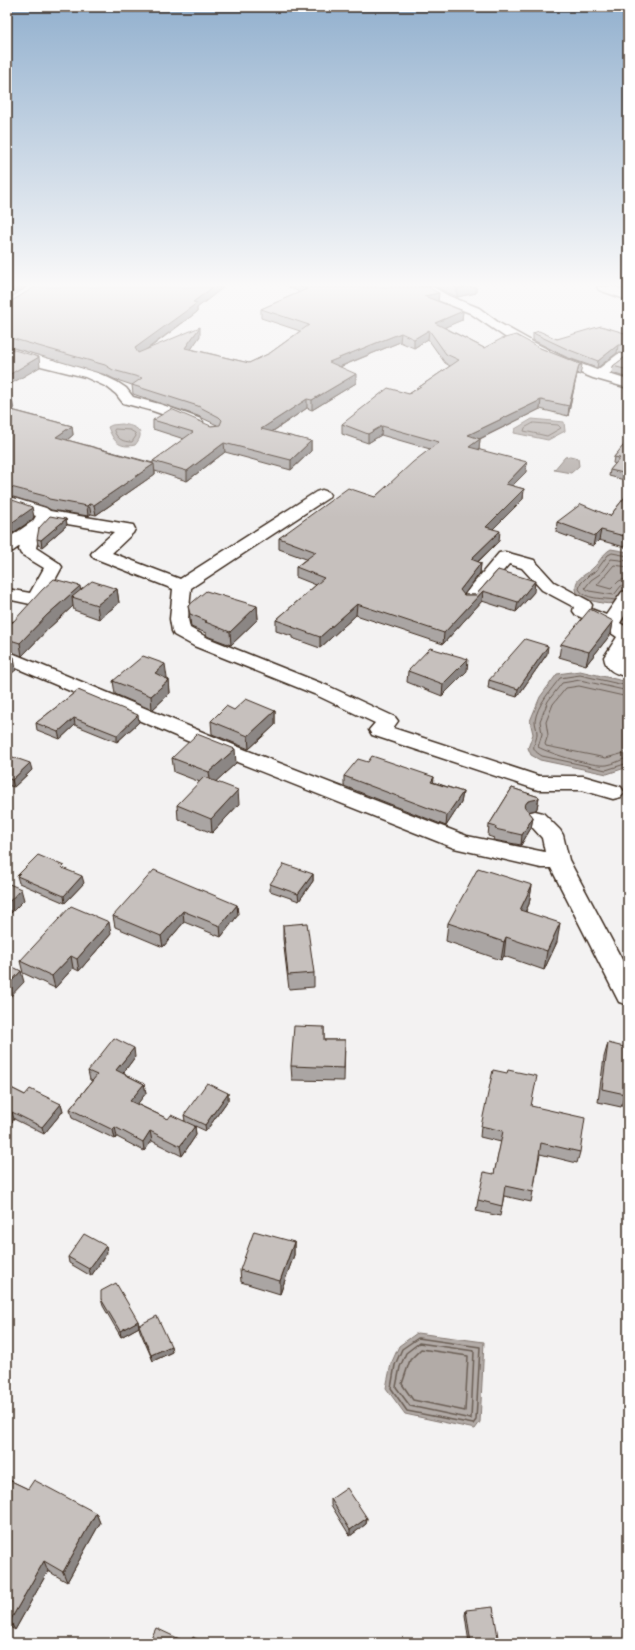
<svg xmlns="http://www.w3.org/2000/svg" width="635" height="1650" font-family="'Gochi Hand',sans-serif">
	<style>
		.water { fill: #b2aba7; stroke: #827770 }
		.lines { fill: none; stroke-linecap: round; stroke-linejoin: round }
		.shore-far1 { stroke: #6b5e55; stroke-width: 1 }
		.shore { stroke: #6b5e55; stroke-width: 1.5 }
		.street-casing { stroke: #3b2a1e; stroke-width: 3 }
		.street { fill: #fff; fill-rule: evenodd }
		.wall { fill: #aaa5a3; stroke: #3b2a1e }
		.shaded-wall { fill: #8b8684; stroke: #3b2a1e }
		.building { fill: #c6c0bd; stroke: #3b2a1e }
	</style>
	<rect width="100%" height="100%" fill="#f3f2f2"/>
	<filter id="ink" filterUnits="userSpaceOnUse"><feTurbulence type="fractalNoise" baseFrequency=".025" numOctaves="2"/><feDisplacementMap in="SourceGraphic" scale="8" xChannelSelector="R" yChannelSelector="G"/><feConvolveMatrix kernelMatrix="1 2 1 2 8 2 1 2 1" color-interpolation-filters="sRGB"/></filter>
	<g filter="url(#ink)">
		<g class="water">
			<polygon points="532,419 564,422 565,431 548,440 514,433 515,429"/>
			<path d="M122,424C136,426 147,431 135,445C118,449 113,440 108,427L112,425Z"/>
			<polygon points="570,456 578,458 579,466 571,473 554,470 565,457"/>
			<path d="M611,549L628,552C628,574 635,609 602,603C593,601 586,600 578,596C571,578 583,578 593,568C600,562 602,554 611,549Z"/>
			<polygon points="580,671 628,682 628,767 607,774 540,760 531,755 528,748 533,734 530,721 540,697 557,674"/>
			<polygon points="417,1333 484,1342 480,1422 475,1429 405,1414 386,1388 391,1364 399,1346"/>
		</g>
		<g class="lines">
			<g class="shore-far1">
				<polygon points="534,423 558,425 561,428 547,436 524,431 525,428"/>
				<path d="M115,429L130,430L135,433L136,436L132,442C123,442 117,439 114,431Z"/>
				<polyline points="628,561 611,559 600,574 591,580 585,588 589,591 614,595 621,586 628,584"/>
				<polyline points="628,567 614,565 597,585 611,589 619,581 628,578"/>
				<path d="M615,600C604,598 584,600 579,589L581,583L589,575L596,571L608,555L612,553L628,556"/>
				<path d="M628,686L580,675L560,678C551,690 537,705 535,721C535,725 537,729 537,733C537,745 527,747 542,756L606,770L628,763"/>
				<path d="M628,691L580,680L562,683L548,701L540,721L542,734L538,747C551,754 593,767 607,765C615,764 621,759 628,758"/>
				<polyline points="628,697 579,686 566,688 553,704 546,722 548,735 545,744 546,746 606,758 628,752"/>
			</g>
			<g class="shore">
				<polygon points="418,1338 480,1347 476,1420 473,1424 407,1411 391,1388 395,1365 402,1349"/>
				<polygon points="419,1343 474,1351 471,1419 410,1406 396,1387 400,1367 406,1353"/>
				<polygon points="421,1349 468,1356 465,1411 413,1400 402,1384 410,1360"/>
			</g>
			<g class="street-casing">
				<g id="street">
					<polygon points="420,287 433,287 449,296 479,308 499,323 533,342 565,358 597,370 618,354 628,354 628,360 609,374 628,380 628,388 593,378 539,356 508,339 470,313 433,298"/>
					<polygon points="597,287 615,287 628,292 628,300 599,290"/>
					<polygon points="7,347 94,371 117,382 126,388 133,397 163,405 201,419 203,422 201,425 196,426 153,411 123,403 116,394 107,387 85,377 33,364 7,355"/>
					<polygon points="322,490 328,492 330,495 328,498 191,588 188,619 190,628 208,638 328,686 395,717 398,721 393,728 539,776 583,776 621,787 624,792 621,797 613,799 582,790 538,790 372,735 369,730 375,723 314,694 194,646 174,635 172,631 170,619 173,589 94,558 91,554 94,550 114,532 50,521 39,534 36,548 59,563 62,567 44,600 41,604 35,605 7,599 7,589 30,593 44,568 21,554 19,550 20,546 13,551 7,552 7,539 33,521 36,516 7,506 7,496 46,508 50,511 133,525 135,529 133,533 112,553 180,579 316,492"/>
					<path d="M505,552L534,560L554,582L589,601L592,605L591,609L606,615L622,592L628,591V610L620,623L628,628V649L622,657L623,661L628,665V677C616,674 606,671 604,657L617,637L604,628L576,615L573,611L574,607L542,590L522,568L509,564L475,604L469,605L463,604L460,600L463,596L499,553Z"/>
					<polygon points="7,651 246,750 467,836 545,852 542,838 524,818 527,813 535,811 543,813 560,830 563,835 569,860 628,971 628,1005 619,1002 551,868 541,868 454,848 232,760 7,664"/>
				</g>
			</g>
			<use href="#street" class="street"/>
		</g>
		<g class="wall">
			<polygon points="288,287 429,287 438,302 463,311 462,320 444,327 484,348 540,348 582,365 580,375 577,374 568,416 540,409 480,439 479,449 478,449 526,472 512,486 524,489 523,499 493,529 499,541 478,562 481,563 480,573 464,595 476,595 498,570 534,592 516,612 482,601 443,644 356,615 320,648 292,638 292,636 276,631 276,620 316,585 296,577 296,567 306,559 279,549 279,538 375,497 430,449 381,435 368,443 342,434 342,424 409,394 450,366 445,363 428,339 414,348 400,342 340,367 356,383 312,410 307,408 272,432 311,441 311,451 291,470 225,452 187,481 155,471 155,474 96,515 91,514 88,516 51,510 46,507 7,495 7,399 14,409 12,410 72,426 73,435 67,440 153,463 153,461 184,439 153,429 153,420 211,426 217,425 198,416 133,394 132,385 114,379 106,375 7,346 7,303 197,308 197,312 147,350 200,336 191,349 249,363 270,353 300,331 261,318 261,309 298,293 298,291"/>
			<polygon points="436,287 476,287 476,293 457,297"/>
			<polygon points="533,333 557,339 628,334 628,353 617,353 597,368 566,357 533,340"/>
			<polygon points="628,355 628,378 612,373 613,366"/>
			<polygon points="628,440 628,481 609,476 610,470 615,464 613,463 614,457"/>
			<polygon points="628,493 628,548 599,540 593,546 556,532 557,522 610,516"/>
			<polygon points="66,519 67,525 42,547 38,545 37,539"/>
			<polygon points="117,589 119,603 99,619 74,610 73,606 49,628 22,656 7,650 7,624 81,590"/>
			<polygon points="188,606 257,606 258,619 231,645 209,637 206,635 206,633 191,627 190,619"/>
			<polygon points="613,621 611,634 586,665 559,657 561,644"/>
			<polygon points="547,654 517,697 488,688 489,680"/>
			<polygon points="408,671 467,671 442,696 407,682"/>
			<polygon points="166,678 169,680 170,693 152,710 115,694 113,681 167,678"/>
			<polygon points="78,690 139,722 117,742 75,725 60,739 37,730 36,723"/>
			<polygon points="275,711 275,725 249,749 212,734 211,721"/>
			<polygon points="7,755 32,770 14,787 7,785"/>
			<polygon points="172,758 236,763 216,781 239,804 212,833 178,819 177,805 200,782 174,772"/>
			<polygon points="368,762 434,777 433,782 463,792 461,803 446,826 344,786 344,776"/>
			<polygon points="512,788 539,797 537,808 536,810 528,811 533,817 531,828 521,845 493,840 494,838 488,836 489,825"/>
			<polygon points="65,869 84,883 65,903 19,883 17,876"/>
			<polygon points="313,874 313,881 299,901 270,891 270,884"/>
			<polygon points="532,885 529,904 526,911 557,942 544,970 504,956 501,960 446,941 448,923"/>
			<polygon points="237,905 238,915 221,937 184,922 163,947 115,927 113,916"/>
			<polygon points="283,925 314,973 314,987 289,989 283,939"/>
			<polygon points="111,934 79,971 73,968 55,988 23,973 20,961"/>
			<polygon points="324,1027 324,1040 345,1040 344,1081 292,1080 291,1066"/>
			<polygon points="608,1043 625,1094 621,1107 598,1102 604,1057"/>
			<polygon points="135,1057 123,1073 144,1084 146,1093 137,1104 168,1119 185,1121 184,1115 228,1093 228,1100 206,1131 195,1126 196,1135 182,1156 152,1141 144,1151 117,1137 115,1139 72,1118 70,1109 92,1081 90,1080 88,1071"/>
			<polygon points="7,1086 25,1095 61,1104 63,1111 44,1134 14,1119 7,1128"/>
			<polygon points="531,1106 580,1152 577,1163 540,1154 531,1202 504,1196 500,1216 476,1211 478,1200 494,1174 501,1142 480,1137 481,1126"/>
			<polygon points="294,1242 294,1255 280,1294 241,1282 240,1270"/>
			<polygon points="106,1246 107,1253 91,1276 69,1263 68,1257"/>
			<polygon points="101,1299 138,1321 139,1325 171,1346 172,1352 153,1361 140,1331 139,1327 121,1337 103,1306"/>
			<polygon points="7,1479 28,1489 96,1513 100,1523 67,1582 48,1571 15,1630 7,1625"/>
			<polygon points="331,1499 367,1518 366,1524 350,1536 331,1505"/>
			<polygon points="466,1610 499,1643 469,1643 465,1615"/>
		</g>
		<g class="shaded-wall">
			<polygon points="12,287 27,287 7,300 7,291"/>
			<polygon points="213,287 224,287 197,308 197,312 136,357 135,348 193,302"/>
			<polygon points="465,287 476,287 476,293 457,297 457,289"/>
			<polygon points="439,293 438,302 424,296"/>
			<polygon points="463,311 462,320 434,332 435,323"/>
			<polygon points="200,327 200,336 186,357 185,348"/>
			<polygon points="429,330 428,339 414,348 414,339"/>
			<polygon points="401,333 400,342 329,371 329,362"/>
			<polygon points="618,345 617,353 597,368 598,361"/>
			<polygon points="39,357 40,367 7,386 7,376"/>
			<polygon points="579,365 577,374 568,416 569,406"/>
			<polygon points="356,374 356,383 312,410 312,400"/>
			<polygon points="307,399 307,408 261,439 261,429"/>
			<polygon points="12,400 14,409 7,414 7,403"/>
			<polygon points="541,400 540,409 467,445 468,435"/>
			<polygon points="72,426 73,435 58,447 56,437"/>
			<polygon points="382,426 381,435 368,443 368,434"/>
			<polygon points="480,439 479,449 468,456 469,447"/>
			<polygon points="311,441 311,451 291,470 291,460"/>
			<polygon points="224,443 225,452 187,481 187,471"/>
			<polygon points="527,462 526,472 504,494 506,484"/>
			<polygon points="154,464 155,474 96,515 94,505"/>
			<polygon points="524,489 523,499 485,537 486,527"/>
			<polygon points="89,504 91,514 88,516 87,506"/>
			<polygon points="32,507 34,517 32,520 7,537 7,526"/>
			<polygon points="66,519 67,525 42,547 41,540"/>
			<polygon points="601,530 599,540 593,546 595,536"/>
			<polygon points="500,531 499,541 470,569 471,559"/>
			<polygon points="481,563 480,573 459,601 460,590"/>
			<polygon points="535,581 534,592 516,612 518,602"/>
			<polygon points="80,586 82,598 72,597 73,606 49,628 22,656 20,643 47,615"/>
			<polygon points="117,589 119,603 99,619 97,605"/>
			<polygon points="483,591 482,601 443,644 444,633"/>
			<polygon points="357,604 356,615 320,648 320,637"/>
			<polygon points="257,606 258,619 231,645 230,632"/>
			<polygon points="613,621 611,634 586,665 589,652"/>
			<polygon points="548,646 547,654 517,697 518,689"/>
			<polygon points="14,657 16,670 7,677 7,662"/>
			<polygon points="468,659 467,671 442,696 443,684"/>
			<polygon points="165,664 167,678 156,687 155,673"/>
			<polygon points="169,680 170,693 152,710 151,696"/>
			<polygon points="275,711 275,725 249,749 248,736"/>
			<polygon points="138,715 139,722 117,742 117,735"/>
			<polygon points="74,718 75,725 60,739 58,732"/>
			<polygon points="235,749 236,763 211,786 209,772"/>
			<polygon points="30,763 32,770 14,787 12,780"/>
			<polygon points="434,777 433,788 431,782"/>
			<polygon points="238,790 239,804 212,833 211,819"/>
			<polygon points="463,792 461,803 446,826 447,815"/>
			<polygon points="539,797 537,808 536,810 527,812 524,806 528,801"/>
			<polygon points="533,817 531,828 521,845 522,835"/>
			<polygon points="313,874 313,881 299,901 298,894"/>
			<polygon points="82,876 84,883 65,903 64,896"/>
			<polygon points="532,885 529,904 517,928 520,910"/>
			<polygon points="21,889 24,900 7,917 7,904"/>
			<polygon points="237,905 238,915 221,937 220,926"/>
			<polygon points="183,911 184,922 163,947 161,936"/>
			<polygon points="109,922 111,934 79,971 77,959"/>
			<polygon points="560,923 557,942 544,970 547,951"/>
			<polygon points="506,937 504,956 501,960 504,942"/>
			<polygon points="71,956 73,968 55,988 52,976"/>
			<polygon points="21,971 24,982 7,1000 7,986"/>
			<polygon points="134,1048 135,1057 118,1080 116,1070"/>
			<polygon points="144,1084 146,1093 132,1111 130,1101"/>
			<polygon points="228,1093 228,1100 206,1131 205,1125"/>
			<polygon points="61,1104 63,1111 44,1134 42,1127"/>
			<polygon points="12,1112 14,1119 7,1128 7,1118"/>
			<polygon points="195,1126 196,1135 182,1156 180,1146"/>
			<polygon points="115,1127 117,1137 115,1139 113,1130"/>
			<polygon points="150,1131 152,1141 144,1151 143,1142"/>
			<polygon points="294,1242 294,1255 280,1294 280,1281"/>
			<polygon points="106,1246 107,1253 91,1276 89,1269"/>
			<polygon points="138,1321 139,1327 121,1337 120,1331"/>
			<polygon points="171,1346 172,1352 153,1361 151,1355"/>
			<polygon points="96,1513 100,1523 67,1582 63,1572"/>
			<polygon points="367,1518 366,1524 350,1536 350,1530"/>
			<polygon points="44,1561 48,1571 15,1630 10,1621"/>
		</g>
		<g class="building">
			<polygon points="7,287 12,287 7,291"/>
			<polygon points="35,287 213,287 193,302 197,303 135,348 138,353 200,327 185,348 249,363 270,353 309,325 261,309 307,289 300,287 429,287 433,290 439,293 424,296 463,311 435,323 484,348 501,339 516,335 540,348 582,365 579,365 569,406 541,400 468,435 480,439 469,447 527,462 506,484 524,489 486,527 500,531 471,559 481,563 460,590 464,595 476,595 498,570 535,581 518,602 483,591 444,633 357,604 320,637 292,627 293,626 276,620 324,578 296,567 316,552 279,538 348,488 375,497 413,462 439,442 382,426 368,434 342,424 388,388 409,394 459,360 446,354 429,330 414,339 401,333 329,362 356,374 312,400 307,399 261,429 311,441 291,460 224,443 187,471 153,461 193,432 153,420 171,409 211,426 220,425 222,420 219,417 198,406 132,385 142,378 113,370 105,365 7,337 7,303 10,302"/>
			<polygon points="454,287 465,287 457,289"/>
			<polygon points="601,326 628,334 628,345 618,345 598,361 567,349 533,333 539,331 557,339"/>
			<polygon points="7,348 39,357 7,376"/>
			<polygon points="628,355 628,370 613,366"/>
			<polygon points="7,399 12,400 7,403"/>
			<polygon points="7,409 72,426 56,437 154,464 94,505 89,504 87,506 49,499 45,496 7,486"/>
			<polygon points="628,440 628,474 610,470 620,458 614,457"/>
			<polygon points="628,493 628,537 601,530 595,536 557,522 581,504 610,516"/>
			<polygon points="7,498 32,507 30,510 7,526"/>
			<polygon points="50,516 66,519 41,540 37,539 39,528"/>
			<polygon points="54,579 80,586 47,615 20,643 7,639 7,624 13,622 42,590"/>
			<polygon points="92,581 117,589 97,605 72,597"/>
			<polygon points="206,591 257,606 230,632 208,623 205,622 207,621 190,614 188,606"/>
			<polygon points="590,609 613,621 589,652 561,644"/>
			<polygon points="525,639 548,646 518,689 489,680"/>
			<polygon points="430,648 468,659 443,684 408,671"/>
			<polygon points="7,654 14,657 7,662"/>
			<polygon points="143,656 165,664 155,673 169,680 151,696 113,681"/>
			<polygon points="78,690 138,715 117,735 74,718 58,732 36,723"/>
			<polygon points="246,699 275,711 248,736 211,721 226,706 234,710"/>
			<polygon points="197,734 235,749 209,772 172,758"/>
			<polygon points="7,755 30,763 12,780 7,778"/>
			<polygon points="372,756 434,777 431,782 463,792 447,815 344,776 358,759 368,762"/>
			<polygon points="204,777 238,790 211,819 177,805"/>
			<polygon points="512,788 539,797 538,799 528,801 524,806 533,817 522,835 495,829 496,827 489,825"/>
			<polygon points="38,855 64,866 62,868 82,876 64,896 17,876"/>
			<polygon points="284,864 313,874 298,894 270,884"/>
			<polygon points="478,868 532,885 520,910 560,923 547,951 506,937 504,942 448,923"/>
			<polygon points="154,870 237,905 220,926 183,911 161,936 113,916"/>
			<polygon points="7,883 21,889 7,904"/>
			<polygon points="71,906 109,922 77,959 71,956 52,976 20,961"/>
			<polygon points="307,923 314,973 288,975 283,925"/>
			<polygon points="7,964 21,971 7,986"/>
			<polygon points="294,1026 324,1027 324,1040 345,1040 344,1068 291,1066"/>
			<polygon points="114,1038 134,1048 116,1070 144,1084 130,1101 168,1119 171,1115 195,1126 180,1146 150,1131 143,1142 115,1127 113,1130 70,1109 97,1075 88,1071"/>
			<polygon points="608,1043 628,1048 628,1067 625,1094 602,1089"/>
			<polygon points="493,1070 507,1073 508,1070 537,1076 531,1106 585,1118 580,1152 541,1143 533,1192 505,1186 502,1206 478,1200 484,1172 494,1174 503,1131 481,1126"/>
			<polygon points="207,1083 228,1093 205,1125 184,1115"/>
			<polygon points="7,1086 25,1095 30,1089 61,1104 42,1127 12,1112 7,1118"/>
			<polygon points="254,1231 294,1242 280,1281 240,1270"/>
			<polygon points="84,1234 106,1246 89,1269 68,1257"/>
			<polygon points="116,1283 138,1321 120,1331 101,1299 101,1291"/>
			<polygon points="157,1316 171,1346 151,1355 139,1325"/>
			<polygon points="7,1479 28,1489 34,1480 96,1513 63,1572 44,1561 10,1621 7,1619"/>
			<polygon points="347,1488 367,1518 350,1530 331,1499"/>
			<polygon points="493,1607 499,1643 471,1643 466,1610"/>
			<polygon points="156,1628 188,1643 149,1643"/>
			<polygon points="193,1637 204,1643 190,1643"/>
		</g>
	</g>
	<linearGradient id="sky" x2="0" y2="1"><stop stop-color="#92b0ce"/><stop offset="0.55" stop-color="#faf9f9"/><stop offset="1" stop-color="#faf9f9" stop-opacity="0"/></linearGradient>
	<rect width="635" height="518" fill="url(#sky)"/>
	<rect width="635" height="1650" fill="none" stroke="#fff" stroke-width="24"/>
	<rect x="12" y="12" width="611" height="1626" fill="none" stroke="#3b2a1e" stroke-width="1.5" filter="url(#ink)"/>
</svg>
